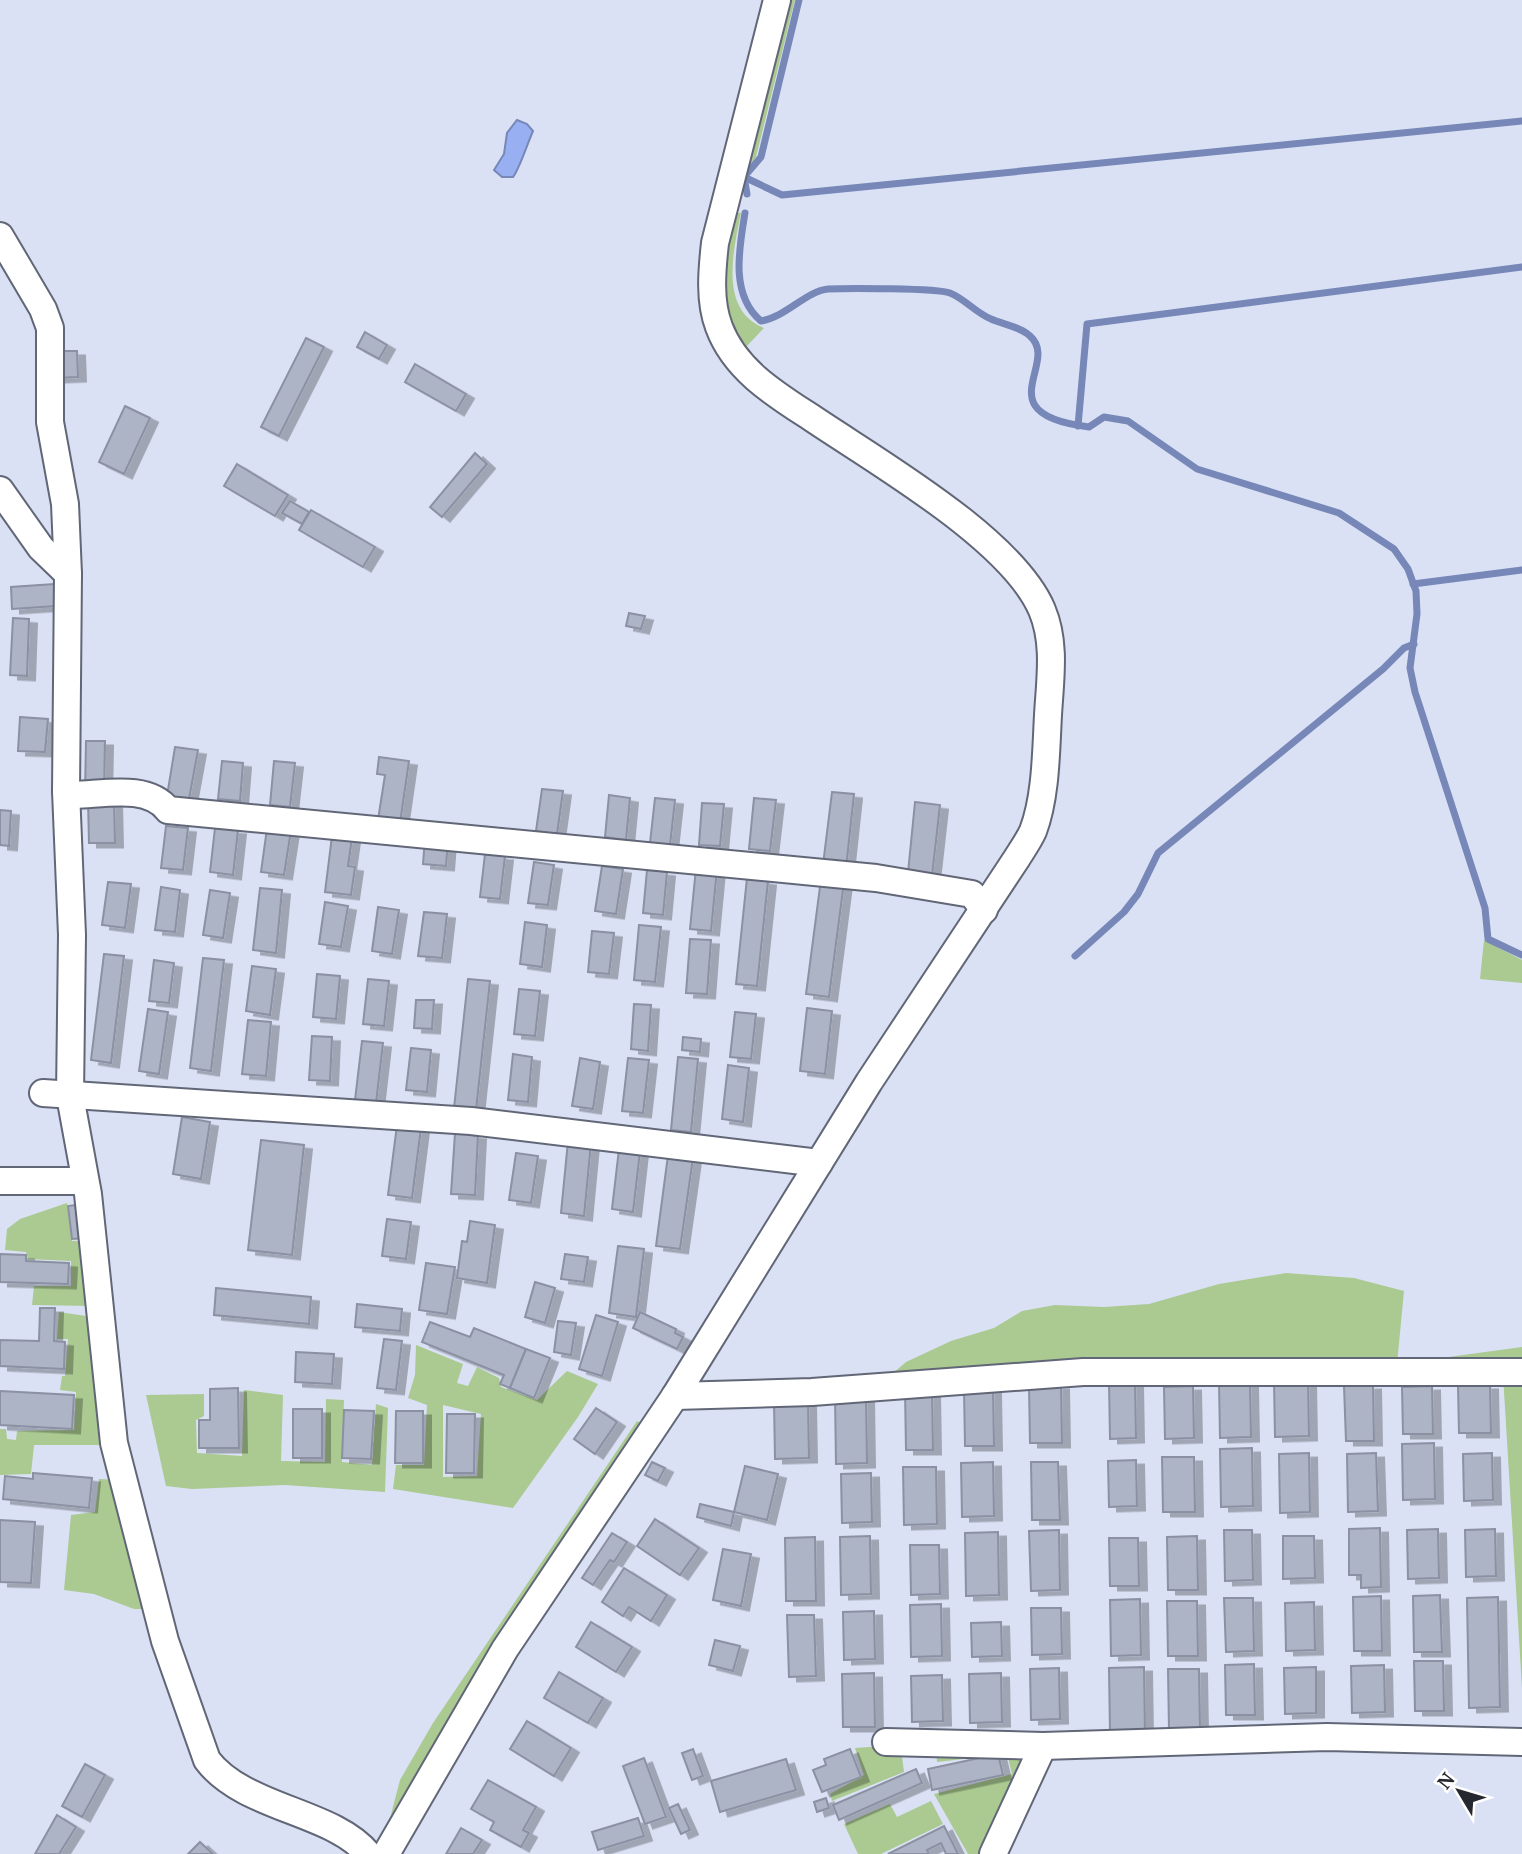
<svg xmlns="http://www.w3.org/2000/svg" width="1522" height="1854" font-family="'PT Serif',serif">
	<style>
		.green { fill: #aaca91; fill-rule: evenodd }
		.water { fill: #98b0f2; stroke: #7687b8; stroke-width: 2 }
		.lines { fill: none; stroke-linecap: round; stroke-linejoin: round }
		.stream { stroke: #7687b8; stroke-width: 7 }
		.building { fill: #adb4c6; stroke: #8b91a3; stroke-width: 2; filter: url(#shadow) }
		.street-casing { stroke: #616777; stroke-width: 30 }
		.street { stroke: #fff; stroke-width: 26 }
	</style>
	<defs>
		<filter id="shadow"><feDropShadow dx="8" dy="4.5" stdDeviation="0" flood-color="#0004"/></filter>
	</defs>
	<rect width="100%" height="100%" fill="#dae1f4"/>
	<g class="green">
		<polygon points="784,0 795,0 756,157 742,175 742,194 732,194"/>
		<path d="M729,213H741C733,252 719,310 764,328L746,347L735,344L720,299Z"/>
		<polygon points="1484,940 1522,960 1522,983 1480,979"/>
		<polygon points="67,1203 72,1241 87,1241 93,1306 32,1305 34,1286 71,1286 71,1261 28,1259 26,1252 5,1250 7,1229 20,1219"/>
		<polygon points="1286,1273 1354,1278 1404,1291 1397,1364 1522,1347 1522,1365 885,1380 906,1362 951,1341 994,1328 1022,1311 1055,1305 1104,1307 1149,1304 1219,1284"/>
		<polygon points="59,1312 93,1317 106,1445 34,1445 31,1474 0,1475 0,1429 6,1429 7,1439 16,1440 17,1431 74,1430 76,1392 60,1390 62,1376 65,1376 68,1339 57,1339"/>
		<path d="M416,1345L463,1364L457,1383L468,1386L477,1367L499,1378L501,1387L537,1400L567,1371L598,1384L578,1417L513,1508L393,1489L396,1465H424L427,1405L408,1398L415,1375ZM443,1405L481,1414L477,1476L443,1477Z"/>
		<polygon points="1503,1375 1522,1376 1522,1688"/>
		<polygon points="244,1390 283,1395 281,1461 325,1462 326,1399 344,1400 342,1462 372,1465 376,1404 388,1408 385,1492 285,1485 192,1489 166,1486 146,1395 204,1394 204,1416 196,1420 197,1453 242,1456"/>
		<polygon points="637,1421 647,1427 382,1849 400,1780 433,1723"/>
		<polygon points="99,1479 117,1480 146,1609 134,1609 94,1594 64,1590 71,1515 95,1512"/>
		<polygon points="885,1746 901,1749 904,1772 832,1801 830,1794 864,1775 855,1748"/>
		<polygon points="936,1746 1039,1748 987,1854 968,1854 934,1794 1012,1774 1007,1754 937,1762"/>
		<polygon points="931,1801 943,1824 881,1854 858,1854 844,1824 890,1804 897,1817"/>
	</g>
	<path class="water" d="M517,120L527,124L533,131C528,142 519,170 513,177H502L494,170L504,154L507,133Z"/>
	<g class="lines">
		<g class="stream">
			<polyline points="744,177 782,195 1522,121"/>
			<polyline points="744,177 761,157 799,0"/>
			<polyline points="744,177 747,194"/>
			<path d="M745,213C739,249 730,295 761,321C786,317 806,291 828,289C846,288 937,288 950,293C965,299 976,313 991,319C1002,324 1021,327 1030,336C1061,363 984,414 1089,427L1104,417L1128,421L1197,469L1339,513L1394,549L1408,569L1416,591L1417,614L1410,668L1415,692L1485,908L1488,939L1522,955"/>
			<polyline points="1078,426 1087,324 1522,267"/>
			<polyline points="1413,584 1522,570"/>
			<polyline points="1075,956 1124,912 1138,894 1158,853 1383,669 1404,648 1414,644"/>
		</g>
	</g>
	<g class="building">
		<polygon points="365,332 387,345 379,359 357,347"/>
		<polygon points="306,338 324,347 279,436 261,427"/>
		<polygon points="54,351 77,351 78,377 55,378"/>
		<polygon points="415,364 466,394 456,411 405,382"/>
		<polygon points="125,406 150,418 124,474 99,462"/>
		<polygon points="475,453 487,464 442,517 430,507"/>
		<polygon points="237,464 288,495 275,516 224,486"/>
		<polygon points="290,501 309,512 302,524 282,513"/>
		<polygon points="311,510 375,547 363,567 299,530"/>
		<polygon points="54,584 56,606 12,609 11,587"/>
		<polygon points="629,613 645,616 641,629 626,626"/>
		<polygon points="13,618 29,619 27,676 10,675"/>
		<polygon points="20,717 48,719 45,752 18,751"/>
		<polygon points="86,741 105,741 104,793 85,793"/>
		<polygon points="175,747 198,750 189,799 167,796"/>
		<polygon points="379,757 409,761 400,823 378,820 385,775 377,774"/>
		<polygon points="222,761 243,763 240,801 218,799"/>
		<polygon points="274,761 295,763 290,807 270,805"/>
		<polygon points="542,789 563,791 557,834 536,831"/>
		<polygon points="832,792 854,794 846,868 823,865"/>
		<polygon points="609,795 630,798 626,840 605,837"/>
		<polygon points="655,798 675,800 670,845 650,843"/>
		<polygon points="754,798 776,800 770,851 749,849"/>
		<polygon points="114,799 115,843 89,843 88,800"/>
		<polygon points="915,802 940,805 932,876 908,873"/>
		<polygon points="702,803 724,804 720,846 699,845"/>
		<polygon points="0,810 11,811 9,846 0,845"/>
		<polygon points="268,821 292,824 284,875 261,872"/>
		<polygon points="166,826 188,828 183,870 161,868"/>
		<polygon points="215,828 238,830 233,875 210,872"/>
		<polygon points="333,828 353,831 348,866 355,867 351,895 325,892"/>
		<polygon points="425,838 448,840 446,866 423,864"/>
		<polygon points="485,854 505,856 500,899 480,897"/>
		<polygon points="534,862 554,865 548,905 528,903"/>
		<polygon points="602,866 623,869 616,914 595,911"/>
		<polygon points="696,868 717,869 711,931 690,929"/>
		<polygon points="647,870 667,872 663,915 643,913"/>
		<polygon points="747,878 768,881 757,986 736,984"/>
		<polygon points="821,879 844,882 829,997 806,994"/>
		<polygon points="108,882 131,884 125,928 102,925"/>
		<polygon points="161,887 180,890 175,932 155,930"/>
		<polygon points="260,888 282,890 276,953 253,950"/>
		<polygon points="210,890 230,893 223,938 203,935"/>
		<polygon points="325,902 348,906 341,947 319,944"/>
		<polygon points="378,907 399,910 392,954 372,951"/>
		<polygon points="424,912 447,914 442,958 418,956"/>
		<polygon points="525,922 547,925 542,967 520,964"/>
		<polygon points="639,925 661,927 655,982 634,980"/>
		<polygon points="592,931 614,933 609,974 588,972"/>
		<polygon points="690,939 711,940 707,994 686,993"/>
		<polygon points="104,954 124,956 111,1063 91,1060"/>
		<polygon points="203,958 224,960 211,1071 190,1068"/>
		<polygon points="154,960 174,963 169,1003 149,1001"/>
		<polygon points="252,966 276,969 270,1015 246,1011"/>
		<polygon points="317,974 340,976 336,1019 313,1017"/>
		<polygon points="368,979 389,981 384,1026 363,1024"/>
		<polygon points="468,979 490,981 476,1110 454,1108"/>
		<polygon points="519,989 540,991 535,1036 514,1034"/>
		<polygon points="416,1000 434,1000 432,1029 414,1028"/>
		<polygon points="634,1004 651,1005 648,1051 631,1049"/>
		<polygon points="807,1008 832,1011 825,1074 800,1071"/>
		<polygon points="148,1009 168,1012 159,1074 139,1071"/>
		<polygon points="735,1012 756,1014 751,1059 730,1057"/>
		<polygon points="248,1020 271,1022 266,1076 242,1074"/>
		<polygon points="312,1036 332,1037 330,1081 309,1080"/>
		<polygon points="683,1037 701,1039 700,1052 682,1050"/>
		<polygon points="362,1041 383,1043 376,1103 355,1100"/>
		<polygon points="411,1048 431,1050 427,1092 406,1090"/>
		<polygon points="513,1054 532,1057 528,1102 508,1100"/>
		<polygon points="678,1057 698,1059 691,1132 671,1130"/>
		<polygon points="580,1058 600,1062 593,1109 572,1106"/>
		<polygon points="628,1058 649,1060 643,1113 622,1111"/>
		<polygon points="728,1065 749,1068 743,1122 722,1119"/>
		<polygon points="182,1117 210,1122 201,1179 173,1174"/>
		<polygon points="397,1125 421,1128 412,1198 388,1195"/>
		<polygon points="455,1133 478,1135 475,1195 451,1194"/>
		<polygon points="261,1140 304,1145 292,1255 248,1250"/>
		<polygon points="568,1141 591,1143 584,1216 561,1213"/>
		<polygon points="619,1149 640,1151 633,1212 612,1209"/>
		<polygon points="516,1153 538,1156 531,1203 509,1200"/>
		<polygon points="668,1155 693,1158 680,1249 656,1246"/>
		<polygon points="83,1204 86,1238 72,1239 68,1206"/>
		<polygon points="387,1219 411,1222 406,1259 382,1256"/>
		<polygon points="470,1221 495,1225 487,1283 457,1278 462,1241 467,1242"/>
		<polygon points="618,1246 644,1249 636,1317 609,1313"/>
		<polygon points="0,1254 26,1255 26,1261 69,1263 68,1284 0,1282"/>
		<polygon points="565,1254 588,1257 584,1282 561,1279"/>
		<polygon points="426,1263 455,1267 447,1314 419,1310"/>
		<polygon points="535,1282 555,1288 545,1323 525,1317"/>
		<polygon points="216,1288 311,1297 309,1324 214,1315"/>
		<polygon points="357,1304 402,1309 400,1331 355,1327"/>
		<polygon points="40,1308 55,1308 54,1341 65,1342 64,1369 0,1366 0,1340 39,1341"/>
		<polygon points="640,1312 676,1329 675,1333 683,1337 677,1349 633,1328"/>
		<polygon points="596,1315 618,1322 602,1376 579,1369"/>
		<polygon points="558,1321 576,1323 571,1355 554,1352"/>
		<polygon points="430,1322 470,1337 474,1328 526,1349 510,1388 500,1384 504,1375 422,1342"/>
		<polygon points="384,1339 402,1341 396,1390 377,1388"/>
		<polygon points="526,1349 550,1358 534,1398 510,1388"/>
		<polygon points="296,1352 334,1354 332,1384 295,1382"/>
		<polygon points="1308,1380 1309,1436 1275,1437 1274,1381"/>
		<polygon points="1109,1382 1135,1382 1136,1438 1110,1439"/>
		<polygon points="1219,1382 1250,1382 1251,1437 1220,1438"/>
		<polygon points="1061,1385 1062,1443 1030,1443 1029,1386"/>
		<polygon points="1373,1385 1374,1441 1346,1441 1344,1386"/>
		<polygon points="1458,1385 1490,1385 1491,1433 1459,1433"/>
		<polygon points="1193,1386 1194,1438 1165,1439 1164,1387"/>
		<polygon points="1432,1386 1433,1434 1403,1434 1402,1387"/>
		<polygon points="238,1388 239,1448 199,1448 199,1420 210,1420 210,1389"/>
		<polygon points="993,1389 994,1446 965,1446 964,1390"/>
		<polygon points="0,1391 74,1395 72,1429 0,1425"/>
		<polygon points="905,1391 932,1391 933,1450 906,1450"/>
		<polygon points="866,1395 867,1463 836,1464 835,1396"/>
		<polygon points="808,1401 809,1458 775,1459 774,1402"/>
		<polygon points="596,1408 617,1422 595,1454 574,1439"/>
		<rect x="293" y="1409" width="29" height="49"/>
		<polygon points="344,1410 374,1411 371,1459 342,1458"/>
		<polygon points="396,1411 423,1411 423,1463 395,1463"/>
		<polygon points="447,1414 475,1414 474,1473 446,1473"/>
		<polygon points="1434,1443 1435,1499 1403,1500 1402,1444"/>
		<polygon points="1252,1448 1253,1506 1221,1507 1220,1449"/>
		<polygon points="1309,1453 1310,1512 1280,1513 1279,1454"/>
		<polygon points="1376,1453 1378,1511 1348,1512 1347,1454"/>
		<polygon points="1492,1453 1493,1500 1464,1501 1463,1454"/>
		<polygon points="1162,1457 1194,1457 1195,1512 1163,1512"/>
		<polygon points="1136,1460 1137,1506 1109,1507 1108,1461"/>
		<polygon points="652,1462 665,1468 658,1481 645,1475"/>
		<polygon points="993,1462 994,1516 962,1517 961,1463"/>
		<polygon points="1031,1462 1058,1462 1060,1520 1032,1520"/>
		<polygon points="745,1466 778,1474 767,1520 734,1512"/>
		<polygon points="903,1467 936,1467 937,1524 904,1525"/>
		<polygon points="33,1473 92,1478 89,1508 3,1499 5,1476 33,1479"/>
		<polygon points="871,1473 872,1522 842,1523 841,1474"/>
		<polygon points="700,1504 734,1512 731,1526 697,1517"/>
		<polygon points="655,1519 699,1548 680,1575 637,1546"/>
		<polygon points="0,1520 35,1522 31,1583 0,1582"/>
		<polygon points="1380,1528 1381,1587 1361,1588 1361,1575 1349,1575 1349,1529"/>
		<polygon points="1438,1529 1439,1578 1408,1579 1407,1530"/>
		<polygon points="1495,1529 1496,1576 1466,1577 1465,1530"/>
		<polygon points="1059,1530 1060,1590 1031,1591 1029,1531"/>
		<polygon points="1224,1530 1252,1530 1253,1580 1225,1581"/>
		<polygon points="998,1532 999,1595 966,1596 965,1533"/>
		<polygon points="612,1533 627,1542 614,1562 610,1560 593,1585 582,1578"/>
		<polygon points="870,1536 871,1594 841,1595 840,1537"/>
		<polygon points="1197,1536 1198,1590 1168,1590 1167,1537"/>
		<polygon points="1283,1536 1314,1536 1315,1578 1283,1579"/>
		<polygon points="815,1537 816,1601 786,1601 785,1538"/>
		<polygon points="1109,1538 1138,1538 1139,1586 1110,1586"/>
		<polygon points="910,1545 939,1545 940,1594 911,1595"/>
		<polygon points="723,1549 751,1554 741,1606 713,1600"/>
		<polygon points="624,1568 667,1595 651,1621 629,1607 623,1616 602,1602"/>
		<polygon points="1440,1595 1442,1652 1414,1652 1413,1596"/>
		<polygon points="1381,1596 1382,1651 1354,1651 1353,1597"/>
		<polygon points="1498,1597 1500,1707 1469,1708 1467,1598"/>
		<polygon points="1224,1598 1253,1598 1254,1651 1226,1652"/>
		<polygon points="1140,1599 1141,1655 1111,1656 1110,1600"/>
		<polygon points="1167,1601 1197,1601 1198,1656 1168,1656"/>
		<polygon points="1314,1602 1315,1650 1286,1651 1285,1603"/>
		<polygon points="941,1604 942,1656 911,1657 910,1605"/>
		<polygon points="1031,1608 1061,1608 1062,1654 1032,1655"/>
		<polygon points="874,1611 875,1659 844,1660 843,1612"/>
		<polygon points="787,1615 814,1615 816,1676 789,1677"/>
		<polygon points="591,1622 632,1647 616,1672 576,1647"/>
		<polygon points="1001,1622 1002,1656 972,1657 971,1623"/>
		<polygon points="715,1640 740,1646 733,1671 709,1665"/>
		<polygon points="1414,1661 1443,1661 1444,1711 1415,1711"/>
		<polygon points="1254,1664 1255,1715 1226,1715 1225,1665"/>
		<polygon points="1384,1665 1385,1712 1352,1713 1351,1666"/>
		<polygon points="1144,1667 1145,1732 1110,1732 1109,1668"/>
		<polygon points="1316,1667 1316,1713 1285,1714 1284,1668"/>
		<polygon points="1059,1668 1060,1719 1031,1720 1030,1669"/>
		<polygon points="1168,1669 1199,1669 1200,1729 1169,1730"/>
		<polygon points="559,1672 603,1698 588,1723 544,1698"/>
		<polygon points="874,1673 875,1727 843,1727 842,1674"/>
		<polygon points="1001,1673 1002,1722 970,1723 969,1674"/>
		<polygon points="942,1675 943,1721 912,1722 911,1676"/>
		<polygon points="527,1721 571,1748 554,1776 510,1749"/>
		<polygon points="693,1749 703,1776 692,1780 682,1753"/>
		<polygon points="850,1749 861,1777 822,1792 813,1770 826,1765 824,1759"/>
		<polygon points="998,1754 1003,1775 932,1790 928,1769"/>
		<polygon points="644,1758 666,1817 645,1824 623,1766"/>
		<polygon points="786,1759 796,1790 720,1812 711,1781"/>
		<polygon points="85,1764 105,1775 82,1817 62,1806"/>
		<polygon points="916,1769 922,1783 839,1820 833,1805"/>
		<polygon points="488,1780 536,1807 523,1830 529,1833 521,1847 490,1830 494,1822 471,1809"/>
		<polygon points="826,1798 829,1808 817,1812 814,1802"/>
		<polygon points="678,1804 690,1830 681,1834 669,1808"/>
		<polygon points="57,1815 76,1827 59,1854 35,1854"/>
		<polygon points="638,1818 644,1836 598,1850 592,1832"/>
		<polygon points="944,1826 958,1854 946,1854 941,1843 927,1850 929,1854 888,1854"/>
		<polygon points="461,1828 482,1840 473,1854 446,1854"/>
		<polygon points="200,1842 213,1854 188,1854"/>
	</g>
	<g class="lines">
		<g class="street-casing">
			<g id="street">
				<polyline points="0,236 43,309 50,328 50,422 65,504 68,574"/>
				<path d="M0,490L41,548L68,574L66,791L72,935L70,1096L88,1194L114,1443L165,1641L207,1760C244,1809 333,1811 368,1854"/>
				<path d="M66,791L75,795C105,794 148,784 168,810L876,878L972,894L984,910"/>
				<polyline points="43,1093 471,1121 819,1163"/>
				<polyline points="0,1181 85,1181"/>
				<polyline points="675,1396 812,1392 1083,1372 1522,1372"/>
				<polyline points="886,1742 1043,1746 1327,1737 1522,1742"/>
				<path d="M386,1854L505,1649L675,1396L869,1082L1017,858C1022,850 1029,840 1033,831C1046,797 1046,751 1048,715C1050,680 1056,643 1042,610C1012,539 877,462 812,418C775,394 735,370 719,327C709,301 712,270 715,243L777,0"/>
				<polyline points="993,1854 1043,1746"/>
			</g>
		</g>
		<use href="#street" class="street"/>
	</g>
	<g transform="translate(1459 1791) rotate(308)" stroke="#ffffff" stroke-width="5" paint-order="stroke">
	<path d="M0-5L12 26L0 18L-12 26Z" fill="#26282f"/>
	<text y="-10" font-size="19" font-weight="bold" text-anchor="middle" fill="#26282f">N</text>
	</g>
</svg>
